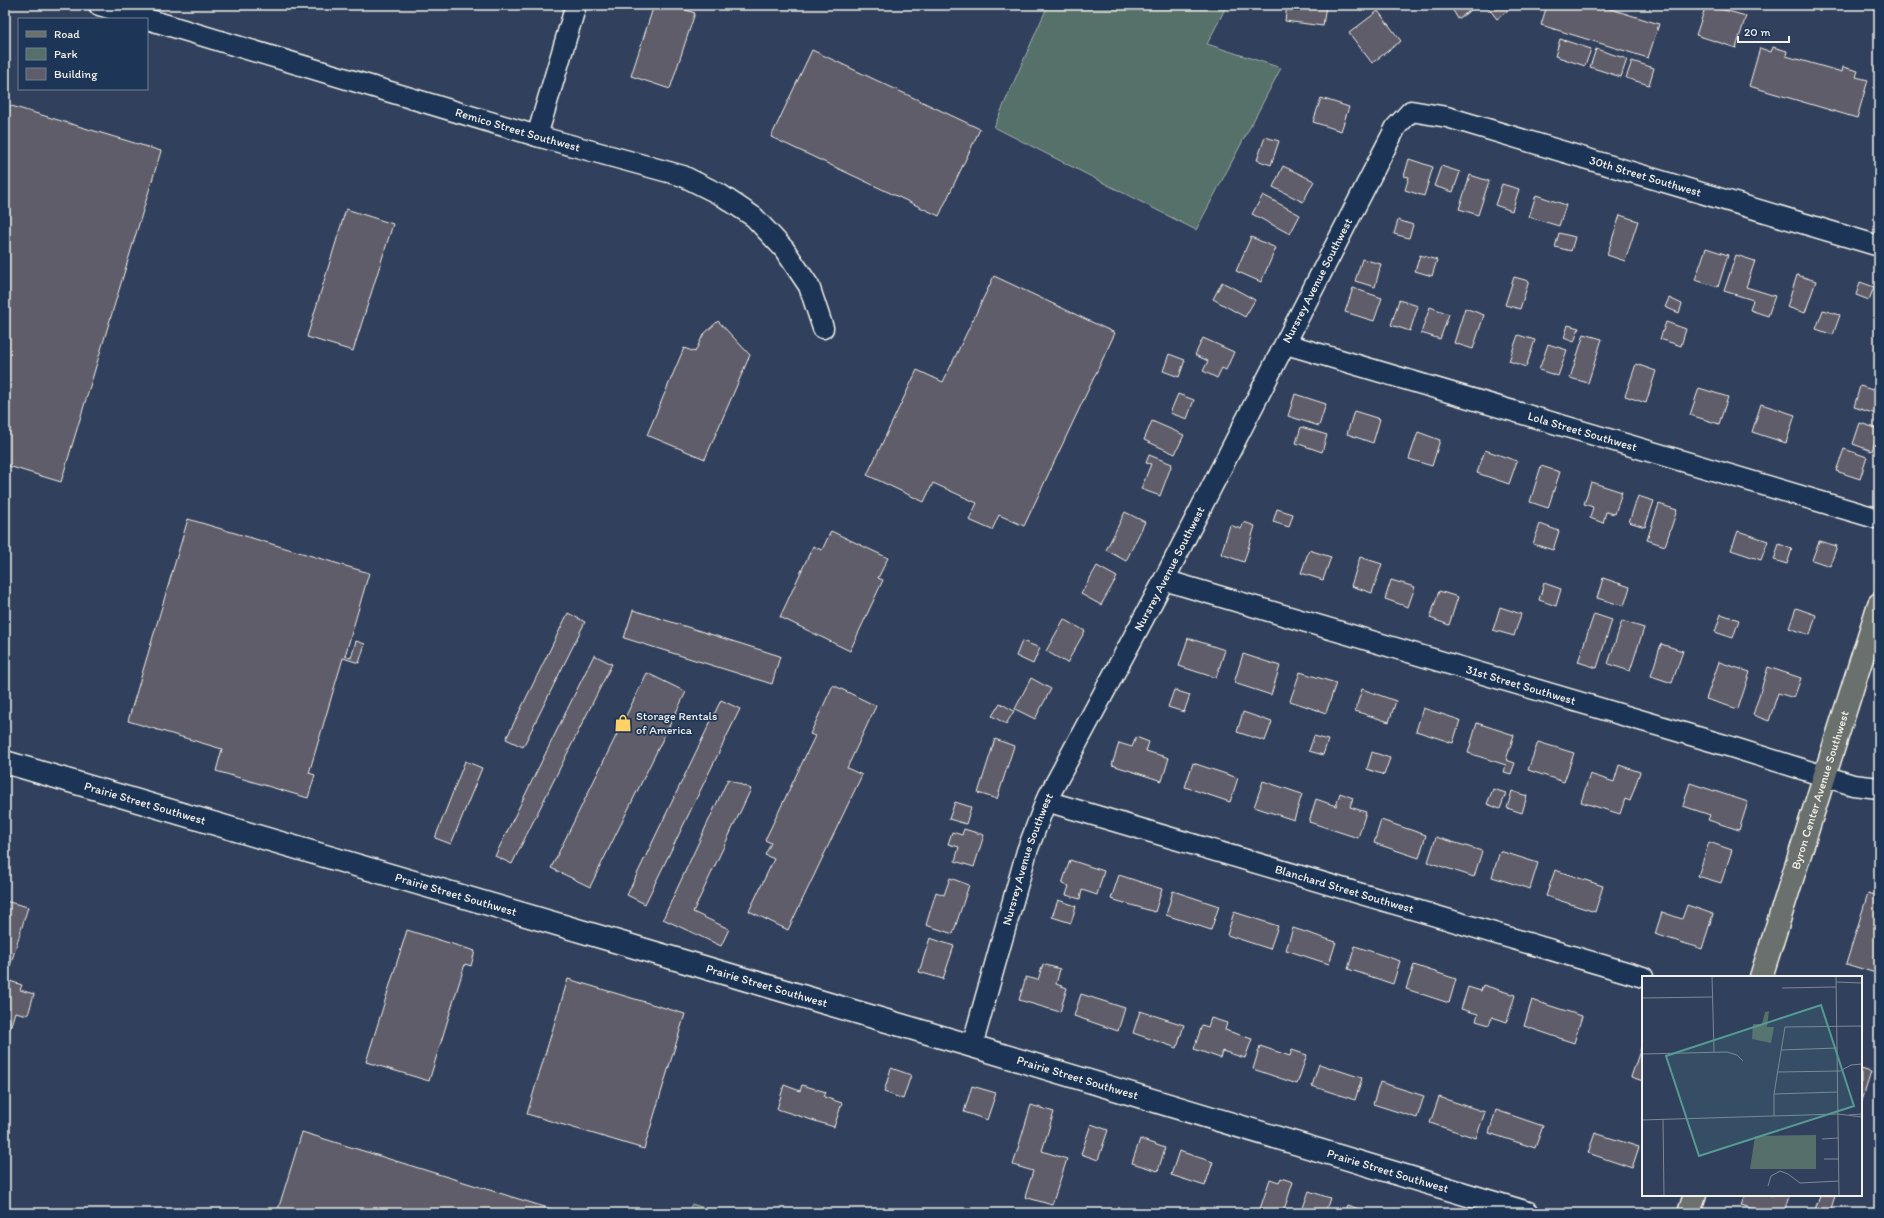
<svg xmlns="http://www.w3.org/2000/svg" width="1884" height="1218" font-family="Itim,sans-serif">
	<style>
		.green { fill: #566f6b; stroke: #a5b0aa }
		.building { fill: #605d6b; stroke: #f4f1e8 }
		.lines { fill: none; stroke-linecap: round; stroke-linejoin: round }
		.minor-casing { stroke: #f4f1e8; stroke-width: 23 }
		.tertiary-casing { stroke: #f4f1e8; stroke-width: 25 }
		.primary-casing { stroke: #f4f1e8; stroke-width: 25 }
		.minor { stroke: #1d3557; stroke-width: 20 }
		.tertiary { stroke: #1d3557; stroke-width: 22 }
		.primary { stroke: #6b706d; stroke-width: 22 }
		.labels { text-anchor: middle; stroke-width: 3.5; stroke-linejoin: round; paint-order: stroke }
		.street-label { font-size: 12px; fill: #f4f1e8; stroke: #1d3557 }
		.poi-label { font-size: 12px; fill: #f4f1e8; stroke: #1d3557; text-anchor: start }
		.inset-road { fill: none; stroke: #7f8795; stroke-width: 1 }
		.view { fill: #549b93; fill-opacity: 0.15; stroke: #549b93; stroke-width: 2 }
		.inset-edge { fill: none; stroke: #f4f1e8; stroke-width: 2 }
	</style>
	<rect width="100%" height="100%" fill="#31415d"/>
	<filter id="ink" filterUnits="userSpaceOnUse"><feTurbulence type="fractalNoise" baseFrequency=".025" numOctaves="2"/><feDisplacementMap in="SourceGraphic" scale="8" xChannelSelector="R" yChannelSelector="G"/><feConvolveMatrix kernelMatrix="1 2 1 2 8 2 1 2 1" color-interpolation-filters="sRGB"/></filter>
	<g filter="url(#ink)">
		<g class="green">
			<polygon points="1048,5 1227,5 1207,44 1281,68 1196,230 994,127"/>
			<polygon points="692,1204 721,1213 687,1213"/>
		</g>
		<g class="building">
			<polygon points="654,5 671,5 695,13 670,89 631,76"/>
			<polygon points="1287,5 1326,5 1323,26 1285,21"/>
			<polygon points="1450,5 1468,5 1471,10 1458,19"/>
			<polygon points="1486,5 1515,5 1497,19"/>
			<polygon points="1547,5 1598,5 1659,24 1648,58 1541,25"/>
			<polygon points="1706,5 1746,16 1736,48 1696,35"/>
			<polygon points="1378,11 1401,41 1372,63 1349,33"/>
			<polygon points="1560,39 1591,49 1585,66 1555,56"/>
			<polygon points="1773,47 1787,51 1786,56 1842,72 1843,67 1858,71 1856,77 1868,80 1857,118 1749,86 1760,48 1771,52"/>
			<polygon points="1596,49 1627,59 1621,77 1590,67"/>
			<polygon points="812,50 980,129 939,216 771,137"/>
			<polygon points="1632,61 1654,68 1649,85 1626,78"/>
			<polygon points="1321,98 1349,107 1341,131 1313,122"/>
			<polygon points="5,104 161,151 61,482 5,465"/>
			<polygon points="1265,137 1279,141 1271,165 1257,160"/>
			<polygon points="1409,159 1433,167 1424,196 1405,190 1409,177 1404,176"/>
			<polygon points="1283,166 1314,181 1303,202 1273,187"/>
			<polygon points="1441,166 1460,172 1453,192 1434,186"/>
			<polygon points="1470,175 1489,181 1478,215 1459,209"/>
			<polygon points="1502,184 1519,189 1512,211 1495,205"/>
			<polygon points="1263,195 1300,215 1290,234 1252,214"/>
			<polygon points="1536,195 1566,205 1559,226 1529,217"/>
			<polygon points="346,209 393,224 353,351 307,337"/>
			<polygon points="1620,215 1638,221 1625,261 1607,255"/>
			<polygon points="1398,220 1413,225 1409,238 1394,234"/>
			<polygon points="1559,233 1575,237 1571,251 1555,247"/>
			<polygon points="1251,237 1276,248 1261,282 1236,271"/>
			<polygon points="1706,248 1728,255 1718,287 1695,280"/>
			<polygon points="1420,255 1437,260 1432,276 1415,271"/>
			<polygon points="1736,255 1755,261 1746,287 1775,296 1768,316 1750,310 1753,300 1724,291"/>
			<polygon points="1362,259 1381,264 1375,287 1355,281"/>
			<polygon points="1797,275 1816,281 1805,313 1787,307"/>
			<polygon points="994,276 1115,333 1024,526 999,515 992,530 969,520 977,503 933,483 924,502 867,475 917,370 943,382"/>
			<polygon points="1514,277 1529,281 1520,309 1505,305"/>
			<polygon points="1222,282 1255,300 1245,317 1213,299"/>
			<polygon points="1860,282 1874,287 1869,300 1856,295"/>
			<polygon points="1353,288 1382,298 1374,321 1345,312"/>
			<polygon points="1669,298 1682,304 1679,313 1665,307"/>
			<polygon points="1399,300 1418,306 1410,331 1391,325"/>
			<polygon points="1430,307 1449,314 1440,339 1421,333"/>
			<polygon points="1465,308 1484,315 1473,349 1454,343"/>
			<polygon points="1823,310 1840,315 1833,335 1816,329"/>
			<polygon points="718,321 750,355 705,459 647,435 684,348 695,352 703,335"/>
			<polygon points="1666,322 1686,329 1681,346 1660,339"/>
			<polygon points="1568,325 1579,328 1574,342 1564,338"/>
			<polygon points="1584,334 1602,339 1588,383 1570,378"/>
			<polygon points="1518,335 1535,340 1526,367 1509,361"/>
			<polygon points="1203,338 1234,352 1226,370 1222,368 1217,378 1203,371 1208,361 1195,355"/>
			<polygon points="1548,344 1567,350 1558,376 1539,370"/>
			<polygon points="1169,354 1185,360 1179,377 1163,371"/>
			<polygon points="1636,364 1656,371 1646,403 1625,396"/>
			<polygon points="1860,386 1879,392 1879,415 1854,407"/>
			<polygon points="1699,388 1728,397 1719,424 1690,415"/>
			<polygon points="1178,394 1194,400 1187,419 1170,413"/>
			<polygon points="1295,394 1326,404 1319,426 1288,416"/>
			<polygon points="1761,404 1795,415 1786,443 1752,432"/>
			<polygon points="1354,411 1380,419 1373,443 1347,434"/>
			<polygon points="1152,421 1184,435 1175,454 1144,440"/>
			<polygon points="1860,423 1879,429 1872,451 1853,444"/>
			<polygon points="1301,427 1327,435 1322,452 1296,443"/>
			<polygon points="1418,432 1440,440 1432,466 1409,459"/>
			<polygon points="1844,449 1867,457 1860,479 1836,471"/>
			<polygon points="1485,450 1517,461 1509,484 1477,473"/>
			<polygon points="1149,455 1172,464 1160,496 1141,489 1151,464 1146,463"/>
			<polygon points="1541,466 1560,472 1548,508 1530,502"/>
			<polygon points="1591,482 1622,492 1615,514 1606,512 1603,523 1590,518 1593,507 1584,504"/>
			<polygon points="1638,496 1654,501 1645,527 1629,522"/>
			<polygon points="1659,504 1677,510 1665,546 1647,540"/>
			<polygon points="1277,509 1293,514 1289,527 1273,522"/>
			<polygon points="1125,512 1145,522 1126,561 1106,550"/>
			<polygon points="188,519 369,573 345,656 351,658 356,641 365,644 359,663 343,658 309,773 315,775 308,798 216,771 222,749 128,721"/>
			<polygon points="1244,522 1255,526 1244,562 1221,554 1230,525 1241,529"/>
			<polygon points="1540,524 1559,531 1553,550 1533,544"/>
			<polygon points="831,531 888,558 878,578 883,580 850,651 780,617 813,546 822,550"/>
			<polygon points="1738,531 1768,541 1761,560 1731,550"/>
			<polygon points="1819,541 1837,546 1830,566 1812,560"/>
			<polygon points="1779,544 1792,549 1787,564 1774,560"/>
			<polygon points="1309,550 1331,557 1323,580 1301,573"/>
			<polygon points="1360,557 1382,564 1372,593 1351,586"/>
			<polygon points="1097,566 1117,577 1101,605 1081,594"/>
			<polygon points="1603,578 1630,587 1624,606 1597,598"/>
			<polygon points="1391,580 1415,587 1408,607 1385,599"/>
			<polygon points="1544,583 1561,589 1556,606 1539,600"/>
			<polygon points="1439,591 1458,597 1449,625 1430,618"/>
			<polygon points="1500,607 1521,614 1514,636 1493,630"/>
			<polygon points="1796,608 1816,615 1810,635 1789,628"/>
			<polygon points="633,610 780,656 772,684 624,638"/>
			<polygon points="568,613 585,622 523,747 506,739"/>
			<polygon points="1594,614 1612,620 1597,668 1578,662"/>
			<polygon points="1721,614 1739,620 1733,638 1715,632"/>
			<polygon points="1064,619 1085,631 1067,663 1046,651"/>
			<polygon points="1622,621 1644,628 1630,671 1608,664"/>
			<polygon points="1188,638 1225,650 1216,678 1179,666"/>
			<polygon points="1022,641 1040,648 1033,664 1016,656"/>
			<polygon points="1661,644 1683,651 1672,683 1651,676"/>
			<polygon points="1243,654 1280,666 1271,695 1234,683"/>
			<polygon points="594,655 612,664 512,864 495,856"/>
			<polygon points="1719,662 1750,672 1738,709 1706,699"/>
			<polygon points="1768,667 1801,678 1794,698 1778,693 1769,721 1753,715"/>
			<polygon points="1300,672 1336,683 1326,713 1290,701"/>
			<polygon points="647,673 686,692 590,887 551,868"/>
			<polygon points="1031,678 1051,689 1035,719 1015,709"/>
			<polygon points="833,685 876,706 847,768 862,775 788,930 749,911 774,859 765,855 771,843 765,840 815,736 810,734"/>
			<polygon points="1362,689 1396,701 1389,722 1355,711"/>
			<polygon points="1174,690 1190,695 1184,712 1168,707"/>
			<polygon points="721,700 740,709 645,904 627,895"/>
			<polygon points="1000,703 1014,711 1006,724 992,716"/>
			<polygon points="1423,708 1460,720 1453,743 1416,731"/>
			<polygon points="1243,712 1272,722 1265,741 1237,732"/>
			<polygon points="1477,723 1514,735 1506,760 1515,763 1511,774 1504,772 1506,765 1468,753"/>
			<polygon points="1314,736 1328,740 1323,755 1309,751"/>
			<polygon points="1136,737 1149,742 1146,751 1169,758 1162,781 1112,765 1119,743 1132,747"/>
			<polygon points="995,739 1014,746 997,799 978,793"/>
			<polygon points="1538,742 1574,753 1564,782 1528,770"/>
			<polygon points="1372,752 1390,758 1384,775 1367,769"/>
			<polygon points="465,761 482,768 451,844 435,838"/>
			<polygon points="1193,763 1238,778 1230,802 1185,787"/>
			<polygon points="1619,765 1640,772 1630,801 1625,799 1620,814 1581,802 1590,774 1614,782"/>
			<polygon points="728,779 751,789 693,912 729,929 721,946 663,919"/>
			<polygon points="1263,781 1302,794 1294,820 1254,807"/>
			<polygon points="1690,783 1748,802 1739,830 1708,820 1710,815 1683,806"/>
			<polygon points="1493,789 1506,793 1500,809 1487,804"/>
			<polygon points="1512,791 1527,796 1522,813 1507,808"/>
			<polygon points="1340,793 1353,798 1350,807 1366,812 1358,838 1309,822 1316,799 1336,806"/>
			<polygon points="955,802 971,807 966,824 949,819"/>
			<polygon points="1381,820 1426,835 1419,858 1374,843"/>
			<polygon points="964,829 984,835 974,867 955,861 959,847 948,844 952,832 962,835"/>
			<polygon points="1436,837 1482,851 1474,877 1428,862"/>
			<polygon points="1709,842 1732,850 1721,883 1698,876"/>
			<polygon points="1500,851 1538,863 1530,889 1492,877"/>
			<polygon points="1070,860 1104,871 1097,895 1082,890 1080,899 1066,895 1069,886 1062,884"/>
			<polygon points="1555,870 1603,886 1595,912 1546,896"/>
			<polygon points="1119,875 1162,889 1155,912 1111,899"/>
			<polygon points="950,878 969,885 953,934 926,925 936,892 944,895"/>
			<polygon points="1173,891 1219,906 1211,930 1166,915"/>
			<polygon points="1868,893 1879,896 1879,974 1846,964"/>
			<polygon points="1058,900 1076,906 1071,923 1052,917"/>
			<polygon points="5,901 28,907 7,976 10,981 22,985 20,990 34,994 28,1015 15,1012 5,1044"/>
			<polygon points="1687,905 1713,914 1702,949 1655,934 1662,912 1682,919"/>
			<polygon points="1234,912 1278,926 1270,949 1227,935"/>
			<polygon points="1293,928 1336,942 1329,964 1286,950"/>
			<polygon points="407,930 475,951 471,966 465,964 429,1081 366,1062"/>
			<polygon points="930,938 954,946 943,979 919,972"/>
			<polygon points="1355,946 1400,961 1393,984 1348,969"/>
			<polygon points="1043,964 1060,969 1056,984 1067,988 1060,1012 1019,1000 1026,977 1038,980"/>
			<polygon points="1414,965 1456,979 1449,1003 1406,989"/>
			<polygon points="568,979 685,1014 644,1149 527,1114"/>
			<polygon points="1483,985 1515,995 1507,1022 1492,1017 1489,1025 1476,1021 1478,1014 1461,1009 1468,987 1481,991"/>
			<polygon points="1081,994 1125,1008 1118,1031 1074,1016"/>
			<polygon points="1532,1000 1582,1016 1574,1043 1524,1026"/>
			<polygon points="1140,1011 1184,1025 1177,1048 1133,1033"/>
			<polygon points="1211,1018 1227,1023 1225,1030 1252,1039 1245,1058 1222,1051 1220,1058 1194,1049 1202,1025 1208,1027"/>
			<polygon points="1643,1042 1643,1081 1631,1077"/>
			<polygon points="1260,1046 1290,1056 1292,1050 1307,1055 1297,1084 1253,1069"/>
			<polygon points="1319,1064 1362,1078 1355,1100 1312,1086"/>
			<polygon points="891,1068 911,1075 903,1099 884,1092"/>
			<polygon points="1861,1069 1871,1072 1861,1104"/>
			<polygon points="1380,1082 1424,1096 1417,1118 1373,1104"/>
			<polygon points="784,1085 800,1091 802,1085 826,1092 824,1097 842,1103 834,1127 777,1109"/>
			<polygon points="972,1086 996,1093 987,1120 964,1112"/>
			<polygon points="1439,1097 1485,1112 1476,1138 1430,1123"/>
			<polygon points="1031,1105 1054,1112 1042,1151 1067,1159 1052,1205 1025,1197 1033,1171 1013,1165"/>
			<polygon points="1496,1110 1543,1126 1535,1148 1489,1133"/>
			<polygon points="1091,1124 1108,1130 1098,1160 1081,1154"/>
			<polygon points="302,1132 564,1213 277,1213"/>
			<polygon points="1595,1133 1639,1147 1632,1168 1588,1153"/>
			<polygon points="1140,1139 1165,1148 1158,1171 1132,1163"/>
			<polygon points="1179,1151 1213,1162 1205,1186 1171,1175"/>
			<polygon points="1281,1178 1293,1182 1283,1213 1271,1213 1260,1209 1270,1179 1279,1182"/>
			<polygon points="1309,1191 1330,1198 1325,1213 1301,1213"/>
			<polygon points="1745,1195 1786,1195 1789,1196 1784,1213 1766,1213 1741,1205"/>
			<polygon points="1820,1195 1835,1195 1830,1213 1815,1210"/>
			<polygon points="1347,1205 1368,1212 1367,1213 1344,1213"/>
		</g>
		<g class="lines">
			<g class="minor-casing">
				<g id="minor">
					<polyline points="99,5 145,19"/>
					<path id="s1" d="M147,19L537,136L683,176L721,195L754,217L784,249L809,286L823,328"/>
					<polyline points="537,136 576,5"/>
					<path id="s2" d="M1286,344L1879,519"/>
					<path id="s3" d="M1164,580L1728,746L1824,776L1853,785L1879,788"/>
					<path id="s4" d="M1046,801L1643,977"/>
					<path id="s5" d="M972,1046L1027,851L1046,801L1164,580L1396,127L1411,111L1447,117L1879,246"/>
				</g>
			</g>
			<g class="tertiary-casing">
				<g id="tertiary">
					<path id="s6" d="M5,762L972,1046L1528,1213"/>
				</g>
			</g>
			<g class="primary-casing">
				<g id="primary">
					<path id="s7" d="M1761,977L1879,604"/>
					<polyline points="1689,1213 1695,1195"/>
				</g>
			</g>
			<use href="#minor" class="minor"/>
			<use href="#tertiary" class="tertiary"/>
			<use href="#primary" class="primary"/>
		</g>
	</g>
	<defs>
		<g id="shop-bare" transform="scale(1.38)"><path d="M-5-2.5h2.3a2.7 3.5 0 0 1 5.4 0H5L5.5 6h-11ZM-1.5-2.5h3a1.5 2.3 0 0 0-3 0Z" fill="#ffd166" stroke="#1d3557" stroke-width="2.5" paint-order="stroke"/></g>
	</defs>
	<g fill-rule="evenodd">
		<use href="#shop-bare" x="623" y="723"/>
	</g>
	<g class="labels">
		<g class="street-label">
			<text dy="4" stroke="none"><textPath href="#s1" startOffset="387">Remico Street Southwest</textPath></text>
			<text dy="4" stroke="none"><textPath href="#s5" startOffset="1281">30th Street Southwest</textPath></text>
			<text dy="4" stroke="none"><textPath href="#s5" startOffset="843">Nursrey Avenue Southwest</textPath></text>
			<text dy="4" stroke="none"><textPath href="#s2" startOffset="309">Lola Street Southwest</textPath></text>
			<text dy="4" stroke="none"><textPath href="#s5" startOffset="519">Nursrey Avenue Southwest</textPath></text>
			<text dy="4" stroke="none"><textPath href="#s3" startOffset="372">31st Street Southwest</textPath></text>
			<text dy="4" stroke="none"><textPath href="#s7" startOffset="196">Byron Center Avenue Southwest</textPath></text>
			<text dy="4" stroke="none"><textPath href="#s6" startOffset="146">Prairie Street Southwest</textPath></text>
			<text dy="4" stroke="none"><textPath href="#s5" startOffset="195">Nursrey Avenue Southwest</textPath></text>
			<text dy="4" stroke="none"><textPath href="#s4" startOffset="311">Blanchard Street Southwest</textPath></text>
			<text dy="4" stroke="none"><textPath href="#s6" startOffset="470">Prairie Street Southwest</textPath></text>
			<text dy="4" stroke="none"><textPath href="#s6" startOffset="794">Prairie Street Southwest</textPath></text>
			<text dy="4" stroke="none"><textPath href="#s6" startOffset="1118">Prairie Street Southwest</textPath></text>
			<text dy="4" stroke="none"><textPath href="#s6" startOffset="1442">Prairie Street Southwest</textPath></text>
		</g>
		<g class="poi-label">
			<text x="636" y="720">Storage Rentals<tspan x="636" dy="14">of America</tspan></text>
		</g>
	</g>
	<g transform="translate(1642 976)">
		<rect width="220" height="220" fill="#31415d"/>
		<path d="M127,35L125,51H132L129,67L110,63L111,48H120L123,36ZM174,159V193H108L113,160Z" fill="#566f6b"/>
		<path class="inset-road" d="M70,0L72,76M194,0L197,220M194,6L220,7M140,12L194,11M0,22L70,21M139,74L195,72M0,78L85,76L95,79L101,85M136,96L198,95L209,89L220,88M132,118L196,116M207,139L220,138M132,140V118L143,51L220,50M21,143L22,220M0,144L196,138L220,141M180,163L196,162M182,183H197M126,210L129,200L138,195L146,198L158,207L197,205"/>
		<path class="view" d="M179,29L212,130L57,180L24,80Z"/>
		<rect width="220" height="220" class="inset-edge"/>
	</g>
	<rect width="1884" height="1218" fill="none" stroke="#1d3557" stroke-width="20"/>
	<rect x="10" y="10" width="1864" height="1198" fill="none" stroke="#f4f1e8" stroke-width="1.5" filter="url(#ink)"/>
	<rect x="18" y="18" width="130" height="72" fill="#1d3557" stroke="#738091"/>
	<rect x="26" y="31" width="20" height="6" fill="#6b706d" stroke="#738091"/>
	<text x="54" y="38" font-size="12" fill="#f4f1e8">Road</text>
	<rect x="26" y="48" width="20" height="12" fill="#566f6b" stroke="#738091"/>
	<text x="54" y="58" font-size="12" fill="#f4f1e8">Park</text>
	<rect x="26" y="68" width="20" height="12" fill="#605d6b" stroke="#738091"/>
	<text x="54" y="78" font-size="12" fill="#f4f1e8">Building</text>
	<path d="M1738 36v6h51v-6" fill="none" stroke="#f4f1e8" stroke-width="2"/>
	<text x="1744" y="36" font-size="12" fill="#f4f1e8" stroke="#1d3557" stroke-width="3" paint-order="stroke">20 m</text>
</svg>
